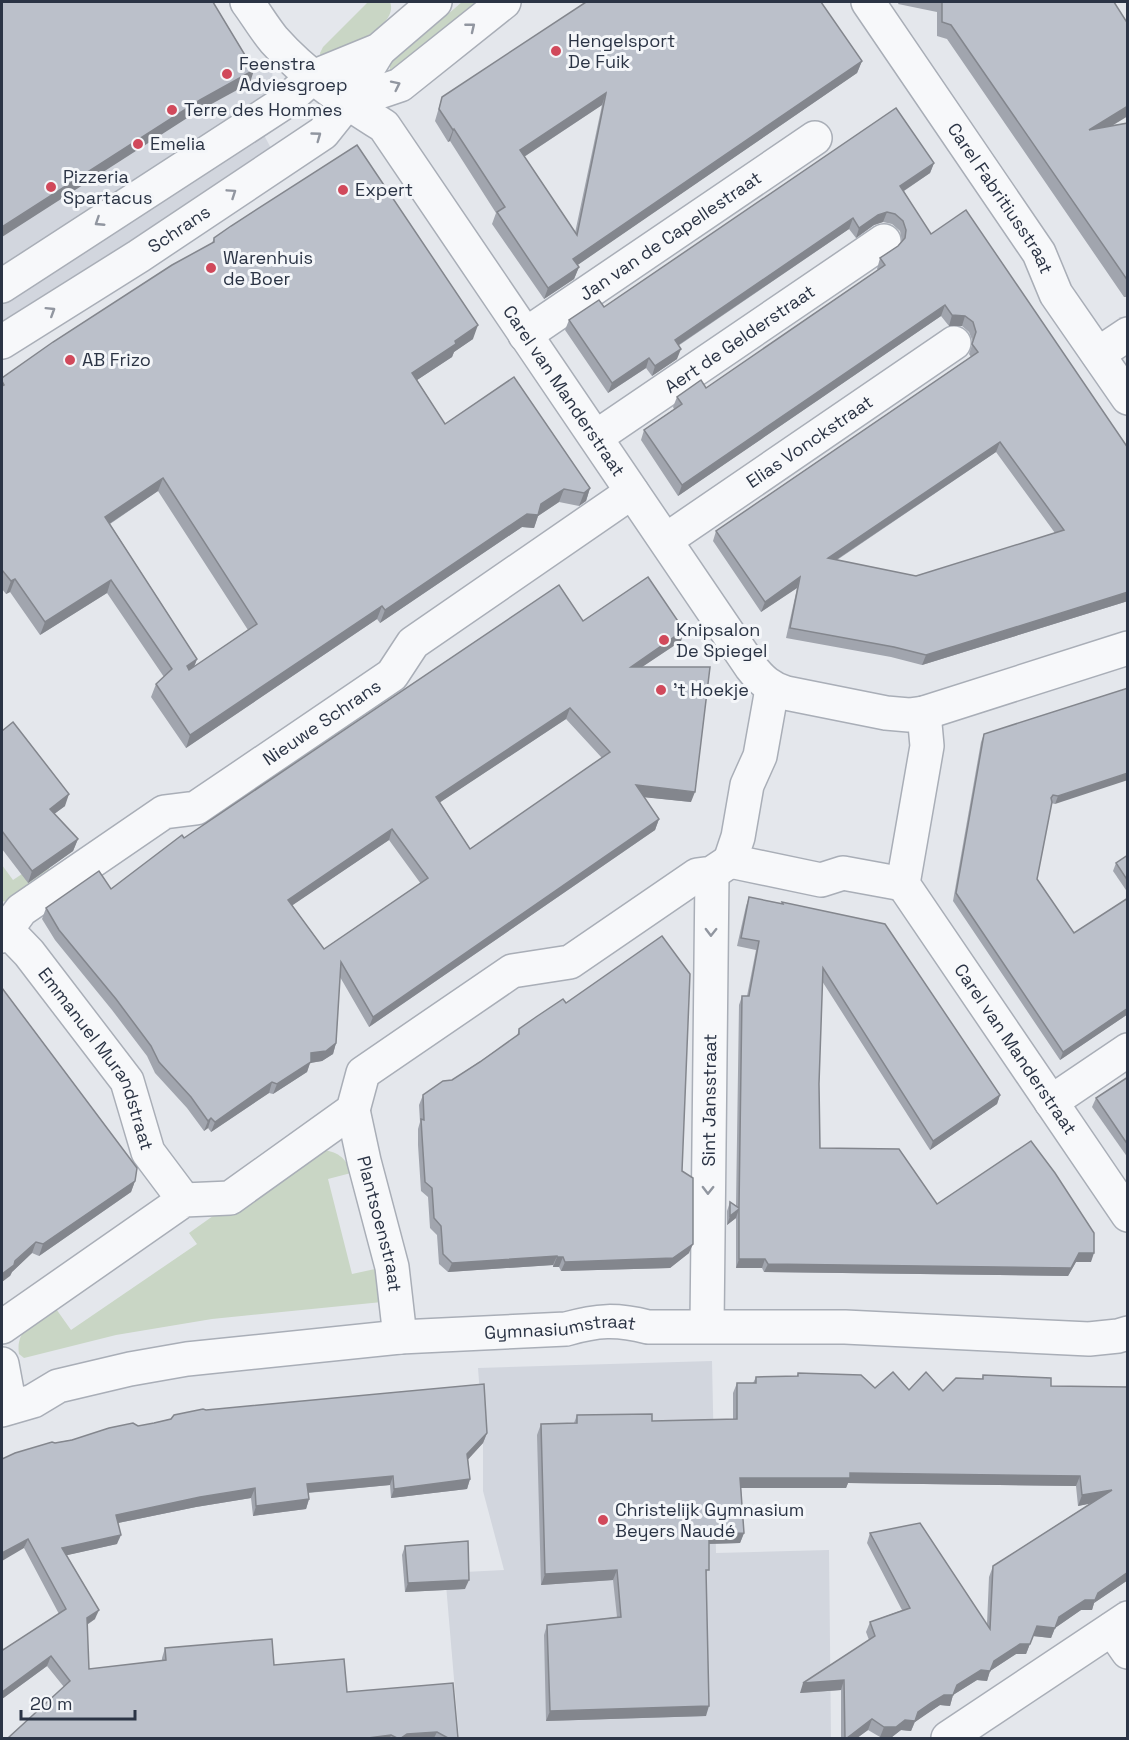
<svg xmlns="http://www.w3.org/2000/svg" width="1129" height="1740" font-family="'Space Grotesk',sans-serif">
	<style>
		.built { fill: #d2d6de }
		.green { fill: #c9d6c5 }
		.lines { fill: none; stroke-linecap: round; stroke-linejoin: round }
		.pedestrian-casing { stroke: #a9aeb7; stroke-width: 36 }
		.minor-casing { stroke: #a9aeb7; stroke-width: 36 }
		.tertiary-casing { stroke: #a9aeb7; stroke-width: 36 }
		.pedestrian { stroke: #f7f8fa; stroke-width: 33 }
		.minor { stroke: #f7f8fa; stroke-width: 33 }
		.tertiary { stroke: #f7f8fa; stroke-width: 33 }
		.wall { fill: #a1a5ae; fill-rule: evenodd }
		.shaded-wall { fill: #83868d }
		.building { fill: #bbc0ca; stroke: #83868d; stroke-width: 1.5; fill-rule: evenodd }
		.oneway { stroke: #9196a0 }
		.poi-dot { fill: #d1495b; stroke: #f4f6f9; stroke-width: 2 }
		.labels { text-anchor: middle; stroke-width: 6; stroke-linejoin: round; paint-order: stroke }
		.poi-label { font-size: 18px; fill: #2b3445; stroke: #f4f6f9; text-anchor: start }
		.street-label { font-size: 18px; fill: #2b3445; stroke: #f4f6f9 }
	</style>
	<rect width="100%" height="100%" fill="#e4e7ec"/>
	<g class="built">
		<polygon points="18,2 38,2 245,74 268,60 272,70 273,81 269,93 2,273 2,9"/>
		<polygon points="264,135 273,152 2,328 2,299"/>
		<polygon points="712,1361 716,1553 829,1550 831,1738 459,1738 445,1573 504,1570 483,1491 483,1435 478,1368"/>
	</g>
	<g class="green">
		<path d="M368,2H390C400,27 340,50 321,58L320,53L323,47Z"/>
		<polygon points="462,2 489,2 395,73 390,70 390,64"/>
		<polygon points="43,860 53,874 12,903 2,901 2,865 13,880"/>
		<path d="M320,1150C337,1151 346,1157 351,1173L328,1179L352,1274L375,1269L378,1271L382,1302L212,1319L116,1335L24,1358L19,1354C15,1329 37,1319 54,1306L71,1330L197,1244L189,1233L220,1211L224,1215L314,1151Z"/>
	</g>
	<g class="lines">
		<g class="pedestrian-casing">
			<g id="pedestrian">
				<path id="s1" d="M525,335L815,138"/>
				<path id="s2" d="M596,437L884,241"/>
				<path id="s3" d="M666,540L954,343"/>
				<polyline points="1051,1102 1128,1050"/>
			</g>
		</g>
		<g class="minor-casing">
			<g id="minor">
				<path id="s4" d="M247,2C256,14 264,28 274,40C305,75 344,101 384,126L751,667C761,680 770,688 786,693L886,713L909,715L924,713L927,746L903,884L1128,1215"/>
				<path id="s5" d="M868,2L1039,253L1056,294L1128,398"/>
				<polyline points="347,103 400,85 504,2"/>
				<polyline points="1098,354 1128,334"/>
				<polyline points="772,689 760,756 747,785 738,837 730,861 821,880 843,873 903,884"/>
				<polyline points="924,713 1128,648"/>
				<path id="s6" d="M2,925L29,953L127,1081L148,1152L184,1200"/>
				<path id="s7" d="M2,936L21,910L164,812L196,808L392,675L413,643L632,492"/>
				<path id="s8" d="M353,1110L364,1161L392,1267L400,1337"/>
				<path id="s9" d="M707,1326L712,873"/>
				<polyline points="2,1327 184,1200 230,1198 353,1110 363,1073 512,971 570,962 697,875 712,873 730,861"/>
				<polyline points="2,1364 10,1407"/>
				<path id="s10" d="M2,1410L33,1401L58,1386L130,1369L187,1359L400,1337L566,1329C598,1320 616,1319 648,1327H845L1089,1339L1118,1336L1128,1333"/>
				<polyline points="1112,1629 1128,1652"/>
				<polyline points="948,1738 1128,1618"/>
			</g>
		</g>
		<g class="tertiary-casing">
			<g id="tertiary">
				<polyline points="2,286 285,102 313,77 379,50 435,2"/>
				<path id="s11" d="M2,342L139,256L323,133L347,103L379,50"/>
			</g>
		</g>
		<use href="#pedestrian" class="pedestrian"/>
		<use href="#minor" class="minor"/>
		<use href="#tertiary" class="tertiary"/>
	</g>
	<g class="wall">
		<polygon points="899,2 1114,2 1113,125 1128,123 1128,297 1124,297 947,39 937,36 937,12 898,4"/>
		<path d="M862,61L857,73L577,265L579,267L574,279L544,299L492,224L496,213L450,141L448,142L435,121L442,97ZM602,105L575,233L524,157Z"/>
		<path d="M934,163L930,173L904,191L1128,601L922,665L891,657L786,638L797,588L761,612L713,541L716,531L971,357L969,354L973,342L969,332L962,326H949L941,316L678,496L641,440L644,430L674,409L673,407L677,397L706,388L878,270L877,269L880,258L898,246L902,241L900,231L892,224L883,222L874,225L856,238L849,229L678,346L677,359L652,376L646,368L608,393L565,330L569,320L604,307ZM996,452L1055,533L916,576L837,560Z"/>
		<path d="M214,238L473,339L454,352L452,357L417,380L445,424L590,488L586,501L579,506L559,502L538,516L534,528L522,527L380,623L377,619L186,748L151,697L156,684L164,677L107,593L40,635L10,592L6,594L2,589V378L212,243ZM158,491L248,630L194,667L197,659L110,524Z"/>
		<path d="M583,621L684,630L681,641L642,667L691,802L644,797L659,819L655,830L369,1027L340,977L336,1043L333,1054L322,1061L310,1063L307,1072L273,1094L269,1093L211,1132L208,1128L204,1131L187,1108L155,1073L147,1056L112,1010L55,940L42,919L46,908L111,889L184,838ZM566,719L602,758L470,849L440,802ZM389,840L421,884L324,949L292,905Z"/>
		<polygon points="1128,688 1055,804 1051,803 1037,879 1074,933 1128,898 1128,1014 1060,1060 953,901 981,742 984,734"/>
		<polygon points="2,731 65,806 54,814 78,839 73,851 28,883 2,849"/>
		<polygon points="1128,855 1128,893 1113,871 1116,863"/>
		<polygon points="749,897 781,904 782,902 1000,1095 997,1104 930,1150 822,981 819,1084 820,1148 937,1204 1091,1262 1076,1262 1068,1276 764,1272 762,1268 736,1268 736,1218 727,1225 727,1211 730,1202 736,1206 739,1005 742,996 747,996 756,950 737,946 746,906"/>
		<polygon points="2,988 135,1181 131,1192 39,1256 32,1253 12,1272 10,1276"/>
		<polygon points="519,1029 682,1171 689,1253 670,1268 561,1271 559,1267 553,1267 553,1265 448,1272 439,1264 437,1235 430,1228 428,1197 421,1191 418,1145 418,1129 420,1122 419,1105 423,1095 452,1080 517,1036"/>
		<polygon points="1128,1077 1128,1158 1092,1107 1096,1098"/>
		<polygon points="798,1373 875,1388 909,1390 943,1391 982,1379 983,1375 1051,1386 1128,1387 1128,1580 1094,1603 1092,1610 1081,1610 1055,1628 1051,1638 1033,1636 1026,1654 1016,1654 990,1671 987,1681 977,1680 953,1695 950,1706 940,1705 927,1713 915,1722 911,1731 901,1730 892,1737 880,1737 868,1730 857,1738 841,1738 841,1690 800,1693 869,1640 866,1632 870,1622 902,1610 867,1543 870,1533 987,1624 989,1577 993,1566 1091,1503 1078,1506 1076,1486 848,1483 846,1488 741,1488 744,1533 740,1543 709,1544 706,1579 706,1716 546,1721 544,1635 547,1625 617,1617 613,1580 541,1585 537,1435 541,1424 574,1423 577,1415 652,1421 733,1419 733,1393 737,1383 753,1383 756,1377 797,1376"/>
		<polygon points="206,1410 487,1433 483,1443 468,1459 470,1479 467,1489 391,1498 390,1485 308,1493 309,1499 306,1509 253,1516 251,1498 196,1507 118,1523 117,1544 67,1555 95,1619 87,1625 89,1669 162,1661 162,1658 165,1648 274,1665 347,1692 458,1738 8,1738 64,1687 47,1666 2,1699 2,1648 3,1650 59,1614 24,1548 55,1443 154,1423"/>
		<polygon points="405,1546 465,1589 405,1592 402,1555"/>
	</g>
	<g class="shaded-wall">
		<polygon points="862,61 857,73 569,271 573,259"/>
		<polygon points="254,70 250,83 195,113 2,237 2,227 200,100"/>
		<polygon points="606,93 602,105 516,162 520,150"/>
		<polygon points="1128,106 1128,116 1084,143 1089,130"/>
		<polygon points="454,129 450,141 448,142 453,130"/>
		<polygon points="934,163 930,173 896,196 900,186"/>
		<polygon points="887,212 883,222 874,225 856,238 859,228 878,215"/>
		<polygon points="853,218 849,229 671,350 675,340"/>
		<polygon points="579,267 574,279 544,299 548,288"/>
		<polygon points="945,305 941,316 678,496 682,485"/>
		<polygon points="952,315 965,316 962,326 949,326"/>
		<polygon points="478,325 473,339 454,352 452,357 408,386 412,373 455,341"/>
		<polygon points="681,349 677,359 652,376 655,366"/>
		<polygon points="649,358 646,368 608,393 612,383"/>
		<polygon points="1000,442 996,452 824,568 828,558"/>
		<polygon points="163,478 158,491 100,530 105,517"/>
		<polygon points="590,488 586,501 579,506 584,493"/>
		<polygon points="564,489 559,502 538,516 534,528 522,527 380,623 385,610"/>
		<polygon points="800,577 797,588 761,612 765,602"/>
		<polygon points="15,579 10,592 6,594 11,581"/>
		<polygon points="111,580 107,593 40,635 45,622"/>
		<polygon points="1128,592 1128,601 922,665 926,655"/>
		<polygon points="382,606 377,619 186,748 190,735"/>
		<polygon points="684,630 681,641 627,677 631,667"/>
		<polygon points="197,659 192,672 182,679 187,666"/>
		<polygon points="570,708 566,719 433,807 436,797"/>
		<polygon points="1128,773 1128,780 1055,804 1058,796"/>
		<polygon points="636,785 695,792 691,802 632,796"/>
		<polygon points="69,794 65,806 46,820 50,809"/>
		<polygon points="659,819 655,830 369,1027 373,1017"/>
		<polygon points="392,829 389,840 284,911 288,900"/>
		<polygon points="78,839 73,851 28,883 32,871"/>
		<polygon points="1128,1008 1128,1014 1060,1060 1063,1052"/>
		<polygon points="336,1043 333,1054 322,1061 310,1063 307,1072 273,1094 277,1084 311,1053"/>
		<polygon points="272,1082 269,1093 211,1132 215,1122"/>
		<polygon points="1000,1095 997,1104 930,1150 933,1141"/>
		<polygon points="211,1118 208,1128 204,1131 208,1121"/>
		<polygon points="135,1181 131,1192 39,1256 43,1244"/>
		<polygon points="739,1209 736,1218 727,1225 730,1216"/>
		<polygon points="36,1242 32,1253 12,1272 10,1276 2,1282 2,1274"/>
		<polygon points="693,1244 689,1253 670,1268 561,1271 565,1262"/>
		<polygon points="1079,1253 1094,1253 1091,1262 1076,1262 1068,1276 764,1272 768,1264"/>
		<polygon points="557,1256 553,1265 448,1272 452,1263"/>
		<polygon points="557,1257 563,1257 559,1267 553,1267"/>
		<polygon points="739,1259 765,1259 762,1268 736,1268"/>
		<polygon points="487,1433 483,1443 464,1464 467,1454"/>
		<polygon points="850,1473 1080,1476 1076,1486 848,1483 846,1488 736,1488 740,1478"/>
		<polygon points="393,1476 390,1485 304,1493 307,1484"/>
		<polygon points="470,1479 467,1489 391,1498 394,1489"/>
		<polygon points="255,1488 251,1498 196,1507 113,1524 116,1515 200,1497"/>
		<polygon points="1112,1490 1109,1500 1078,1506 1082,1495"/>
		<polygon points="309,1499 306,1509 253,1516 256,1506"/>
		<polygon points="744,1533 740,1543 705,1544 709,1534"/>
		<polygon points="121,1535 117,1544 59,1557 62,1548"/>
		<polygon points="28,1539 24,1548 2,1561 2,1553"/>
		<polygon points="617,1570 613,1580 541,1585 545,1574"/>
		<polygon points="1128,1572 1128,1580 1094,1603 1098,1593"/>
		<polygon points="469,1580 465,1589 405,1592 408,1583"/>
		<polygon points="1085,1600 1095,1600 1092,1610 1081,1610 1055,1628 1059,1617"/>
		<polygon points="99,1610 95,1619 83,1627 87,1618"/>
		<polygon points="1037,1626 1055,1628 1051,1638 1033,1636 1026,1654 1016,1654 990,1671 994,1661 1020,1644"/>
		<polygon points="51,1656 47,1666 2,1699 2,1692"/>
		<polygon points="981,1670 990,1671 987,1681 977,1680 953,1695 957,1685"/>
		<polygon points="844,1680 841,1690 800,1693 803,1683"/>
		<polygon points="944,1695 953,1695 950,1706 940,1705 915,1722 918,1712"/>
		<polygon points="709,1706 706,1716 546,1721 550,1711"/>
		<polygon points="872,1719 868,1730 857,1738 847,1738"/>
		<polygon points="905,1720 915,1721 911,1731 901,1730 892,1737 880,1737 884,1727"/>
		<polygon points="437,1732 434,1738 401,1738 407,1734"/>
		<polygon points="391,1735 390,1738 368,1738 369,1738"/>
	</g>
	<g class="building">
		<polygon points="2,2 213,2 254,70 200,100 2,227"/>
		<path d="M586,2H821L862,61L573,259L579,267L548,288L497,212L505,207L454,129L453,130L439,109L442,97ZM606,93L577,235L520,150Z"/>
		<polygon points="942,2 1114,2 1128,24 1128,106 1089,130 1128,123 1128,281 951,25 942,22"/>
		<path d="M896,108L934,163L900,186L931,234L966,210L1128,448V592L926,655L894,647L790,628L800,577L765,602L716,531L978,352L972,344L976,332L973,322L965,316L952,315L945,305L682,485L644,430L682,404L677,397L701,380L706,388L885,265L880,258L898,246L905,238L906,230L903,221L895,214L887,212L878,215L859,228L853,218L675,340L681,349L655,366L649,358L612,383L569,320L599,300L604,307ZM1000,442L1064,530L916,576L828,558Z"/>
		<path d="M357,145L478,325L455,341L456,344L412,373L445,424L514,377L590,488L584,493L564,489L541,504L538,515L527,514L385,610L382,606L190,735L156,684L172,669L111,580L45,622L15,579L11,581L2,570V386L4,385L2,381V378L53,342L172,265L214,242V238L231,226ZM163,478L257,624L189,670L187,666L197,659L105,517Z"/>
		<path d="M648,577L684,630L631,667H710L695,792L636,785L659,819L373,1017L341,962L336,1043L326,1051L311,1053V1062L277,1084L272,1082L215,1122L211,1118L208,1121L191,1097L159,1062L151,1046L116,999L59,930L46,908L99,871L111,889L182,835L184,838L559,585L583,621ZM570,708L610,752L470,849L436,797ZM392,829L428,878L324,949L288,900Z"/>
		<polygon points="1128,688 1128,773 1058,796 1053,795 1051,798 1052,802 1037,879 1074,933 1128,898 1128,1008 1063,1052 956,893 984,734"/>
		<polygon points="13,722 69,794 50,809 78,839 32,871 2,831 2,731"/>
		<polygon points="1128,855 1128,881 1116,863"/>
		<polygon points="749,897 783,904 782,902 885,924 1000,1095 933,1141 823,968 819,1084 820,1148 899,1149 937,1204 1031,1141 1055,1173 1094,1233 1094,1253 1079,1253 1071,1268 768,1264 765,1259 739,1259 739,1209 730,1216 730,1202 739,1208 742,996 749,996 759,941 741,938"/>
		<polygon points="662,936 690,974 682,1171 693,1178 693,1244 673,1258 565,1262 563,1257 557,1257 557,1256 452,1263 443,1254 441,1226 434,1218 432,1188 425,1182 422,1136 421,1119 424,1120 423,1095 443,1081 452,1080 480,1062 519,1034 519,1029 536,1017 563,999 566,1003"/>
		<polygon points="2,988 137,1168 135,1181 43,1244 36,1242 15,1261 14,1265 2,1274"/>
		<polygon points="1128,1077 1128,1145 1096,1098"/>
		<polygon points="893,1372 909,1390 926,1372 943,1391 956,1378 983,1379 983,1375 1051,1378 1051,1386 1128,1387 1128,1572 1098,1593 1095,1600 1085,1600 1059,1617 1055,1628 1037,1626 1030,1644 1020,1644 994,1661 990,1671 981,1670 957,1685 953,1695 944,1695 931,1703 918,1712 915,1721 905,1720 896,1727 884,1727 872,1719 847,1738 845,1738 844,1680 803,1683 875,1636 870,1622 910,1608 870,1533 920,1523 990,1629 993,1566 1112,1490 1082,1495 1080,1476 850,1473 850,1478 740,1478 744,1533 709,1534 709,1570 706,1570 709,1706 550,1711 547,1625 621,1617 617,1570 545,1574 541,1424 577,1423 577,1415 652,1414 652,1421 737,1419 737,1383 756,1383 756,1377 798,1376 798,1373 861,1375 875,1388"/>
		<polygon points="484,1384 487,1433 467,1454 470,1479 394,1489 393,1476 307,1484 309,1499 256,1506 255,1488 200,1497 116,1515 121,1535 62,1548 99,1610 87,1618 89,1669 166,1660 165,1648 272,1639 274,1665 344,1659 347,1692 453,1683 458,1738 448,1738 437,1732 407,1734 401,1738 397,1738 391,1735 368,1738 8,1738 70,1681 51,1656 2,1692 2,1648 3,1650 66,1609 28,1539 2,1553 2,1459 15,1453 52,1442 55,1443 72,1440 109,1428 133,1423 138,1426 154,1423 171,1419 174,1415 203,1409 206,1410"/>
		<polygon points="468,1541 469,1580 408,1583 405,1546"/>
	</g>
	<defs><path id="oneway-chevron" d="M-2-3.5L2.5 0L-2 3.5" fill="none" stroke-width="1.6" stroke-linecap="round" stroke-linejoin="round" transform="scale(1.5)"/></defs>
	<g class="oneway">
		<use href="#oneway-chevron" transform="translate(471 27) rotate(-39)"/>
		<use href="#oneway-chevron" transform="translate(396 85) rotate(-26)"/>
		<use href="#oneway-chevron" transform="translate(317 136) rotate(-36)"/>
		<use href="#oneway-chevron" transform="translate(232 193) rotate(-34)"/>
		<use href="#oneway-chevron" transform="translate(99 222) rotate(147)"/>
		<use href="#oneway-chevron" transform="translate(51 311) rotate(-32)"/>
		<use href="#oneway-chevron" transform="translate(711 932) rotate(91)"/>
		<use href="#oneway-chevron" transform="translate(708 1190) rotate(91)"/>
	</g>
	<g class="poi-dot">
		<circle cx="556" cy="51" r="6"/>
		<circle cx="227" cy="74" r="6"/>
		<circle cx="172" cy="110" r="6"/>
		<circle cx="138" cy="144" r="6"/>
		<circle cx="51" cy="187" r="6"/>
		<circle cx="343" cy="190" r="6"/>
		<circle cx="211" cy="268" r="6"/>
		<circle cx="70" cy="360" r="6"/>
		<circle cx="664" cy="640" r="6"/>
		<circle cx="661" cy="690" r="6"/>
		<circle cx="603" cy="1520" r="6"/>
	</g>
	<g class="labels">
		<g class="poi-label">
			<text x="568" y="47">Hengelsport<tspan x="568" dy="21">De Fuik</tspan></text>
			<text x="239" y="70">Feenstra<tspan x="239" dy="21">Adviesgroep</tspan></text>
			<text x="184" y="116">Terre des Hommes</text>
			<text x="150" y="150">Emelia</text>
			<text x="63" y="183">Pizzeria<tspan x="63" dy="21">Spartacus</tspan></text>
			<text x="355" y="196">Expert</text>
			<text x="223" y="264">Warenhuis<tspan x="223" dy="21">de Boer</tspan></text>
			<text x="82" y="366">AB Frizo</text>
			<text x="676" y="636">Knipsalon<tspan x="676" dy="21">De Spiegel</tspan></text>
			<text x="673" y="696">'t Hoekje</text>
			<text x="615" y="1516">Christelijk Gymnasium<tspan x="615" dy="21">Beyers Naudé</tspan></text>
		</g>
		<g class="street-label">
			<text dy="6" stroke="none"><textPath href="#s5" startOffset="237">Carel Fabritiusstraat</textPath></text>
			<text dy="6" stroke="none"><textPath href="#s11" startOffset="210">Schrans</textPath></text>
			<text dy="6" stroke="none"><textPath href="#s1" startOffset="176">Jan van de Capellestraat</textPath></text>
			<text dy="6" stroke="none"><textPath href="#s2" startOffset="174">Aert de Gelderstraat</textPath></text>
			<text dy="6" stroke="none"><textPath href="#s4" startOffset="507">Carel van Manderstraat</textPath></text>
			<text dy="6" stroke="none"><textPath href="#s3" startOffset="174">Elias Vonckstraat</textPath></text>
			<text dy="6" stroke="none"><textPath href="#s7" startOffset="390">Nieuwe Schrans</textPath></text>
			<text dy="6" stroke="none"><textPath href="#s4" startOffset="1398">Carel van Manderstraat</textPath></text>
			<text dy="6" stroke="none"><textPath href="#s6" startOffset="166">Emmanuel Murandstraat</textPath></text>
			<text dy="6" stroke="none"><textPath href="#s9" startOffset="226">Sint Jansstraat</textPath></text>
			<text dy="6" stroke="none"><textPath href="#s8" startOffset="117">Plantsoenstraat</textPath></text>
			<text dy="6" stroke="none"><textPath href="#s10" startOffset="568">Gymnasiumstraat</textPath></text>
		</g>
	</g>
	<rect width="1129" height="1740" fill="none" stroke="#2b3445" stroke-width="6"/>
	<path d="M21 1710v9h114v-9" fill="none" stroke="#2b3445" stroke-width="3"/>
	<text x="30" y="1710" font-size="18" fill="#2b3445" stroke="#f4f6f9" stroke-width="4.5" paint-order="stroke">20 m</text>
</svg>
